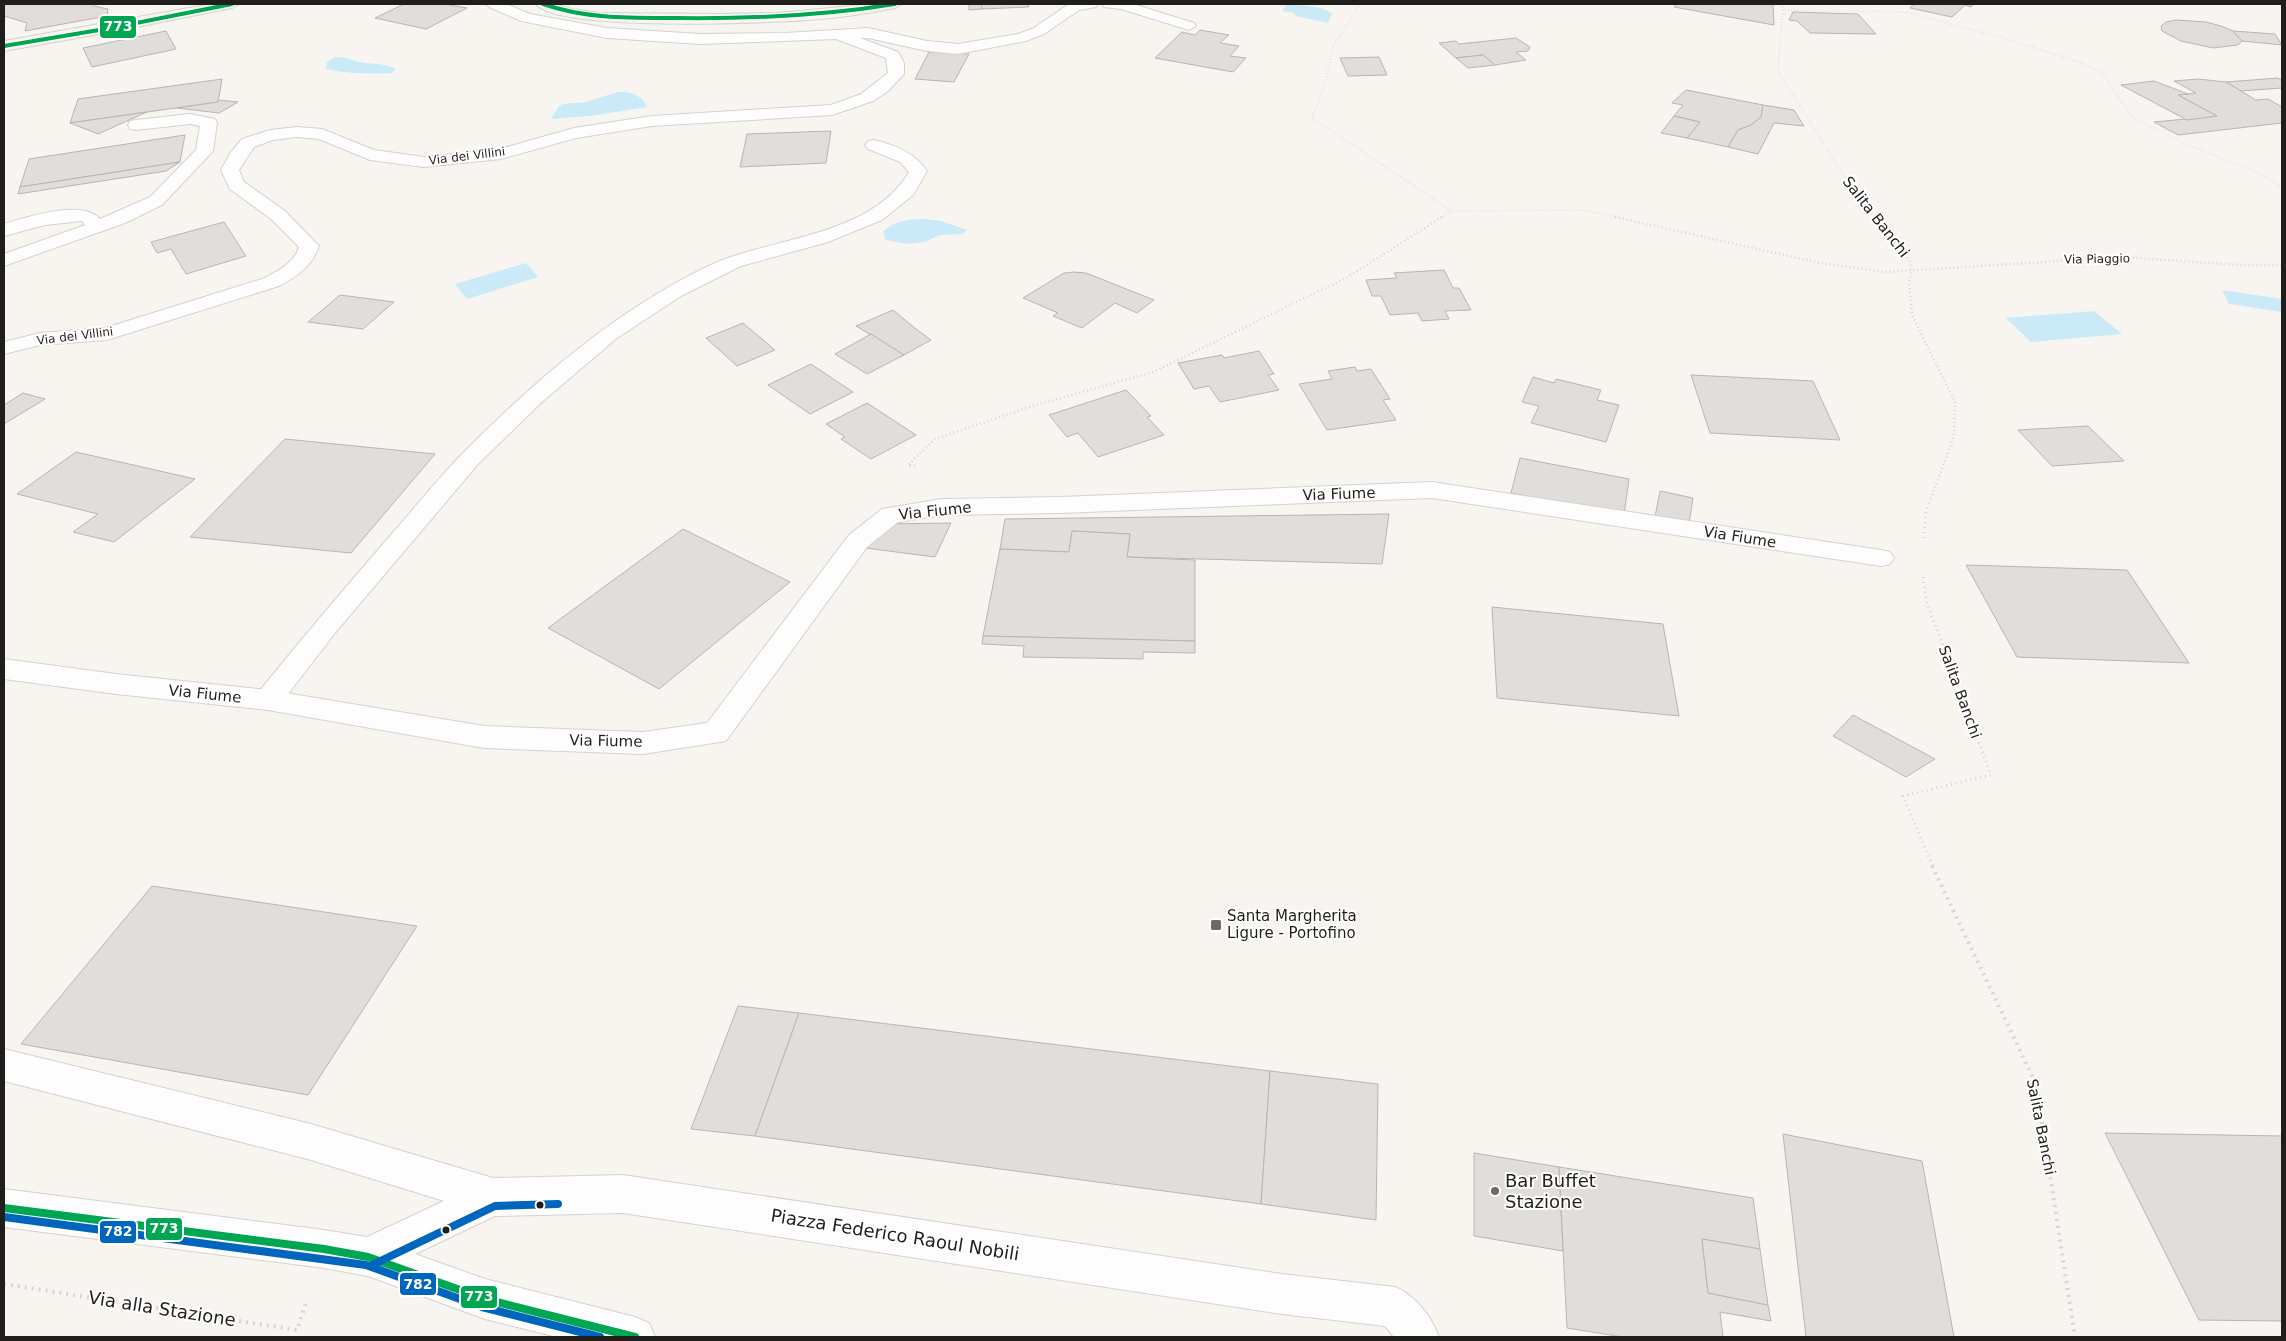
<svg xmlns="http://www.w3.org/2000/svg" width="2286" height="1341" font-family="'DejaVu Sans',sans-serif">
	<style>
		.water { fill: #caeaf8 }
		.building { fill: #e0dddb; stroke: #b9b5b3 }
		.lines { fill: none; stroke-linecap: round; stroke-linejoin: round }
		.lane-casing { stroke: #d4d2cf; stroke-width: 2 }
		.street-casing { stroke: #d4d2cf; stroke-width: 2 }
		.secondary-casing { stroke: #d4d2cf; stroke-width: 2 }
		.path-far3 { stroke: #d6d5d3; stroke-width: 2; stroke-dasharray: 0.5 2.5; stroke-linecap: butt }
		.path-far2 { stroke: #d6d5d3; stroke-width: 2.5; stroke-dasharray: 1 3; stroke-linecap: butt }
		.path-far1 { stroke: #d6d5d3; stroke-width: 3; stroke-dasharray: 1 4; stroke-linecap: butt }
		.path { stroke: #d6d5d3; stroke-width: 4; stroke-dasharray: 2 5; stroke-linecap: butt }
		.lane { fill: #fefdfd; fill-rule: evenodd }
		.street { fill: #fefdfd; fill-rule: evenodd }
		.secondary { fill: #f7f5ef; fill-rule: evenodd }
		.bus-1-far1-casing { stroke: #fff; stroke-width: 6 }
		.bus-1-casing { stroke: #fff; stroke-width: 12 }
		.bus-2-casing { stroke: #fff; stroke-width: 12 }
		.bus-1-far1 { stroke: #00a651; stroke-width: 4 }
		.bus-1 { stroke: #00a651; stroke-width: 8 }
		.bus-2 { stroke: #0065bd; stroke-width: 8 }
		.poi-dot { fill: #6c6966; stroke: #fff; stroke-width: 2 }
		.bus-dot { fill: #201e1b; stroke: #fff; stroke-width: 2 }
		.labels { text-anchor: middle; stroke-width: 4; stroke-linejoin: round; paint-order: stroke }
		.far-street-label { font-size: 12px; fill: #201e1b; stroke: #fff }
		.street-label { font-size: 15px; fill: #201e1b; stroke: #fff }
		.poi-label { font-size: 15px; fill: #201e1b; stroke: #fff; text-anchor: start }
		.near-poi-label { font-size: 18px; fill: #201e1b; stroke: #fff; text-anchor: start }
		.near-street-label { font-size: 18px; fill: #201e1b; stroke: #fff }
		.line-badge { stroke: #fff; stroke-width: 2 }
		.badge-label { font-size: 14px; text-anchor: middle; font-weight: bold; fill: #fff }
	</style>
	<rect width="100%" height="100%" fill="#f8f4f0"/>
	<g class="water">
		<path d="M1287,4C1301,6 1322,5 1332,14L1328,23L1296,16L1294,13L1282,11Z"/>
		<path d="M335,57C350,57 354,62 367,63C379,64 385,64 396,69L392,73C370,74 348,74 326,69L327,62Z"/>
		<path d="M618,92C631,92 641,94 647,107L590,116L551,119L559,106L563,104L586,102Z"/>
		<path d="M923,219L941,221L967,230L963,234L939,235L925,242L907,244L886,240L883,232C895,220 907,220 923,219Z"/>
		<polygon points="526,263 538,277 467,299 455,284"/>
		<polygon points="2222,290 2282,299 2282,312 2229,304"/>
		<polygon points="2094,311 2122,334 2031,342 2006,318"/>
	</g>
	<g class="building">
		<polygon points="7,4 93,4 94,6 108,9 107,16 25,31 27,23 4,16 4,6"/>
		<polygon points="404,4 444,4 467,8 426,29 375,18"/>
		<polygon points="969,4 981,4 982,9 969,10"/>
		<polygon points="981,4 1028,4 1029,7 982,9"/>
		<polygon points="1676,4 1773,4 1774,25 1674,7"/>
		<polygon points="1914,4 1974,4 1971,7 1965,5 1952,17 1910,8"/>
		<polygon points="1793,12 1858,14 1876,34 1810,33 1797,21 1789,20"/>
		<polygon points="2176,20 2206,22 2221,26 2233,31 2242,41 2238,45 2213,48 2181,41 2162,31 2161,26 2166,22"/>
		<polygon points="1200,30 1229,35 1220,43 1239,46 1230,56 1246,58 1233,72 1155,58 1182,32 1195,35"/>
		<polygon points="166,31 176,49 92,67 83,48"/>
		<polygon points="2233,31 2275,34 2282,45 2242,41"/>
		<polygon points="1516,38 1530,47 1528,51 1516,52 1526,60 1495,65 1483,55 1456,58 1439,43 1456,41 1459,44"/>
		<polygon points="929,52 969,54 954,82 915,79"/>
		<polygon points="1483,55 1495,65 1468,68 1456,58"/>
		<polygon points="1379,57 1387,75 1348,76 1340,58"/>
		<polygon points="2278,78 2282,81 2282,88 2240,91 2226,82"/>
		<polygon points="222,79 218,102 70,123 78,99"/>
		<polygon points="2198,79 2226,82 2256,100 2268,99 2282,107 2282,123 2178,135 2154,122 2217,116 2178,95 2196,93 2174,81"/>
		<polygon points="2154,81 2188,94 2178,95 2217,116 2187,120 2121,85"/>
		<polygon points="1686,90 1763,105 1761,117 1751,125 1738,130 1728,147 1687,138 1700,122 1674,116 1683,105 1672,103"/>
		<polygon points="218,100 238,102 219,113 177,108 218,102"/>
		<polygon points="1763,105 1794,110 1804,126 1774,123 1758,154 1728,147 1738,130 1751,125 1761,117"/>
		<polygon points="147,112 98,134 70,123"/>
		<polygon points="1674,116 1700,122 1687,138 1661,133"/>
		<polygon points="831,131 826,163 740,167 747,134"/>
		<polygon points="185,135 180,162 20,187 29,159"/>
		<polygon points="180,162 166,171 18,194 20,187"/>
		<polygon points="224,222 246,256 186,274 171,249 157,253 151,242"/>
		<polygon points="1444,270 1453,288 1459,288 1471,310 1445,311 1449,319 1422,321 1418,313 1390,315 1381,296 1372,296 1366,280 1397,278 1394,273"/>
		<polygon points="1074,272 1086,273 1154,300 1137,313 1115,303 1082,328 1053,316 1058,313 1023,298 1064,273"/>
		<polygon points="340,295 394,302 363,329 308,322"/>
		<polygon points="893,310 916,329 931,340 904,355 856,326"/>
		<polygon points="743,323 775,350 737,366 706,338"/>
		<polygon points="871,334 904,355 867,374 835,354"/>
		<polygon points="1259,351 1274,374 1268,375 1279,390 1220,402 1209,386 1194,389 1178,363 1222,355 1224,358"/>
		<polygon points="811,364 853,392 810,414 768,385"/>
		<polygon points="1355,367 1357,371 1371,369 1390,399 1383,400 1396,420 1327,430 1299,384 1332,379 1328,371"/>
		<polygon points="1691,375 1813,381 1840,440 1710,433"/>
		<polygon points="1533,377 1554,383 1556,379 1601,390 1597,400 1619,405 1606,442 1531,423 1539,406 1522,402"/>
		<polygon points="1126,390 1151,416 1147,417 1164,435 1098,457 1078,433 1067,437 1049,415"/>
		<polygon points="23,393 45,399 4,424 4,405"/>
		<polygon points="867,403 916,435 871,459 841,439 845,437 826,424"/>
		<polygon points="2088,426 2124,461 2052,466 2018,430"/>
		<polygon points="285,439 435,454 351,553 190,537"/>
		<polygon points="76,452 195,479 114,542 73,532 98,514 17,494"/>
		<polygon points="1520,458 1629,479 1624,515 1511,493"/>
		<polygon points="1660,491 1693,498 1689,524 1655,517"/>
		<polygon points="1389,514 1382,564 1127,557 1130,534 1072,531 1069,552 1000,549 1005,519"/>
		<polygon points="951,523 935,557 865,548 880,524"/>
		<polygon points="683,529 790,582 659,689 548,628"/>
		<polygon points="1072,531 1130,534 1127,557 1195,560 1195,641 983,636 1000,549 1069,552"/>
		<polygon points="1966,565 2127,570 2189,663 2017,657"/>
		<polygon points="1492,607 1663,624 1679,716 1497,698"/>
		<polygon points="983,636 1195,641 1195,653 1143,652 1143,659 1023,657 1024,646 982,644"/>
		<polygon points="1853,715 1935,759 1906,777 1833,736"/>
		<polygon points="152,886 417,926 308,1095 21,1044"/>
		<polygon points="738,1006 799,1013 755,1136 691,1129"/>
		<polygon points="799,1013 1270,1071 1261,1204 755,1136"/>
		<polygon points="1270,1071 1378,1084 1376,1220 1261,1204"/>
		<polygon points="2105,1133 2282,1136 2282,1321 2199,1320"/>
		<polygon points="1783,1134 1922,1161 1954,1337 1806,1337"/>
		<polygon points="1474,1153 1559,1167 1563,1251 1474,1236"/>
		<polygon points="1559,1167 1753,1198 1760,1249 1702,1239 1708,1293 1768,1305 1771,1321 1720,1312 1723,1337 1623,1337 1567,1328"/>
		<polygon points="1702,1239 1760,1249 1768,1305 1708,1293"/>
	</g>
	<g class="lines">
		<g class="lane-casing">
			<g id="lane">
				<path d="M190,114L215,119L217,123L213,151L162,205L125,223L4,266V254L85,225L82,221L45,225L4,236V224C28,217 82,199 100,219L150,197L196,150L200,126L190,124L136,130L130,129L128,125L130,121L136,120Z"/>
				<path d="M874,140C895,145 915,153 927,171L913,195L882,220L828,242L741,266L681,296L617,338L543,401L479,463L335,633L278,707L268,710L258,707L254,700L258,693C303,637 349,583 396,529C419,503 440,476 464,452C525,391 592,331 667,288C686,277 708,265 728,258C787,237 875,231 909,172L900,162L868,149L865,145L868,141Z"/>
				<polygon points="4,1049 311,1124 493,1178 506,1184 512,1197 506,1210 493,1216 311,1160 4,1081"/>
			</g>
		</g>
		<g class="street-casing">
			<g id="street">
				<path d="M487,4H506L530,14L607,28L700,34L785,33L868,28L927,41L958,44L1018,34L1034,28L1069,4H1098L1096,7L1079,10L1044,34L1026,41L958,54L927,51L868,38H860L898,52L904,63V74L887,92L873,101L832,115L652,126L576,138L501,159L424,167L370,160L319,139L297,137L273,140L254,147L239,170L244,182L285,211L319,246C312,267 297,276 279,286L107,340L40,345L4,354V342L40,333L105,328L265,278C279,270 294,263 299,247L271,219L230,189L221,170L231,152L242,139L270,130L297,127L322,129L374,150L424,157L500,149L574,128L652,116L831,105L861,94L888,73L886,58L836,39L700,44L607,38L521,21L489,7Z"/>
				<polygon points="1102,4 1133,4 1194,23 1196,26 1189,30 1121,9 1104,7"/>
				<polygon points="1432,482 1881,550 1890,552 1894,558 1890,564 1881,566 1432,498 1061,513 942,515 898,522 867,547 726,741 643,754 484,748 268,710 116,694 4,679 4,659 116,674 268,690 484,726 643,732 707,723 849,535 882,509 942,499 1061,497"/>
				<path d="M623,1175L1282,1274L1395,1287C1416,1296 1431,1316 1439,1337H1394L1385,1326L1282,1314L623,1213L495,1216L415,1254L485,1279L635,1317L649,1323L655,1337H557L485,1319L368,1276L324,1268L4,1227V1189L324,1230L367,1237L493,1178Z"/>
			</g>
		</g>
		<g class="secondary-casing">
			<g id="secondary">
				<polygon points="211,4 239,4 232,8 111,32 4,51 4,41"/>
				<path d="M536,4H555L571,9L600,13L719,14L778,13L872,4H902L895,8C866,14 837,18 808,20C768,23 556,32 536,4Z"/>
			</g>
		</g>
		<g class="path-far3">
			<polyline points="1360,4 1333,47 1325,84 1312,118 1452,211"/>
			<polyline points="1783,4 1778,71 1851,187 1876,218"/>
			<polyline points="1782,10 1905,12 2014,41 2084,64 2101,72 2132,117 2190,146 2256,172 2282,187"/>
			<polyline points="1440,218 1452,211 1583,210 1621,218"/>
		</g>
		<g class="path-far2">
			<polyline points="1615,217 1820,263 1885,272 2122,257 2240,265 2282,265"/>
			<polyline points="1875,217 1910,261 1912,271 1909,282 1912,315 1955,402 1954,436 1930,501"/>
			<polyline points="915,466 908,465 935,439 1026,408 1153,372 1348,277 1442,217"/>
		</g>
		<g class="path-far1">
			<polyline points="1924,538 1926,511 1930,500"/>
			<polyline points="1923,577 1927,603 1991,775 1903,796 1933,867"/>
		</g>
		<g class="path">
			<polyline points="1932,866 2036,1084 2075,1337"/>
			<polyline points="4,1284 297,1330 307,1300"/>
		</g>
		<use href="#lane" class="lane"/>
		<use href="#street" class="street"/>
		<use href="#secondary" class="secondary"/>
		<g class="bus-1-far1-casing">
			<g id="bus-1-far1">
				<path d="M543,4C586,19 630,18 675,18C749,19 822,16 895,4"/>
				<polyline points="4,46 111,28 232,4"/>
			</g>
		</g>
		<g class="bus-1-casing">
			<polyline id="bus-1" points="4,1208 324,1249 368,1257 485,1299 635,1337"/>
		</g>
		<g class="bus-2-casing">
			<g id="bus-2">
				<polyline points="4,1217 366,1265 482,1307 600,1337"/>
				<polyline points="372,1265 495,1206 558,1204"/>
			</g>
		</g>
		<use href="#bus-1-far1" class="bus-1-far1"/>
		<use href="#bus-1" class="bus-1"/>
		<use href="#bus-2" class="bus-2"/>
	</g>
	<g class="poi-dot">
		<rect x="1210" y="919" width="12" height="12" rx="2.5"/>
		<circle cx="1495" cy="1191" r="5"/>
	</g>
	<g class="bus-dot">
		<circle cx="540" cy="1205" r="4.5"/>
		<circle cx="446" cy="1230" r="4.5"/>
	</g>
	<g class="labels">
		<g class="far-street-label">
			<text transform="translate(467 156) rotate(-7)" y="4">Via dei Villini</text>
			<text transform="translate(2097 259) rotate(-1)" y="4">Via Piaggio</text>
			<text transform="translate(75 336) rotate(-7)" y="4">Via dei Villini</text>
		</g>
		<g class="street-label">
			<text transform="translate(1876 217) rotate(52)" y="5">Salita Banchi</text>
			<text transform="translate(1339 494) rotate(-2)" y="5">Via Fiume</text>
			<text transform="translate(935 511) rotate(-6)" y="5">Via Fiume</text>
			<text transform="translate(1740 537) rotate(9)" y="5">Via Fiume</text>
			<text transform="translate(1960 692) rotate(70)" y="5">Salita Banchi</text>
			<text transform="translate(205 694) rotate(6)" y="5">Via Fiume</text>
			<text transform="translate(606 741) rotate(1)" y="5">Via Fiume</text>
			<text transform="translate(2041 1127) rotate(79)" y="5">Salita Banchi</text>
		</g>
		<g class="poi-label">
			<text x="1227" y="921">Santa Margherita<tspan x="1227" dy="17">Ligure - Portofino</tspan></text>
		</g>
		<g class="near-poi-label">
			<text x="1505" y="1187">Bar Buffet<tspan x="1505" dy="21">Stazione</tspan></text>
		</g>
		<g class="near-street-label">
			<text transform="translate(895 1235) rotate(9)" y="6">Piazza Federico Raoul Nobili</text>
			<text transform="translate(162 1309) rotate(9)" y="6">Via alla Stazione</text>
		</g>
	</g>
	<g class="line-badge">
		<rect x="99" y="15" width="38" height="24" rx="5" fill="#00a651"/>
		<rect x="145" y="1217" width="38" height="24" rx="5" fill="#00a651"/>
		<rect x="99" y="1220" width="38" height="24" rx="5" fill="#0065bd"/>
		<rect x="399" y="1272" width="38" height="24" rx="5" fill="#0065bd"/>
		<rect x="460" y="1285" width="38" height="24" rx="5" fill="#00a651"/>
	</g>
	<g class="badge-label">
		<text x="118" y="31">773</text>
		<text x="164" y="1233">773</text>
		<text x="118" y="1236">782</text>
		<text x="418" y="1289">782</text>
		<text x="479" y="1301">773</text>
	</g>
	<rect width="2286" height="1341" fill="none" stroke="#201e1b" stroke-width="10"/>
</svg>
